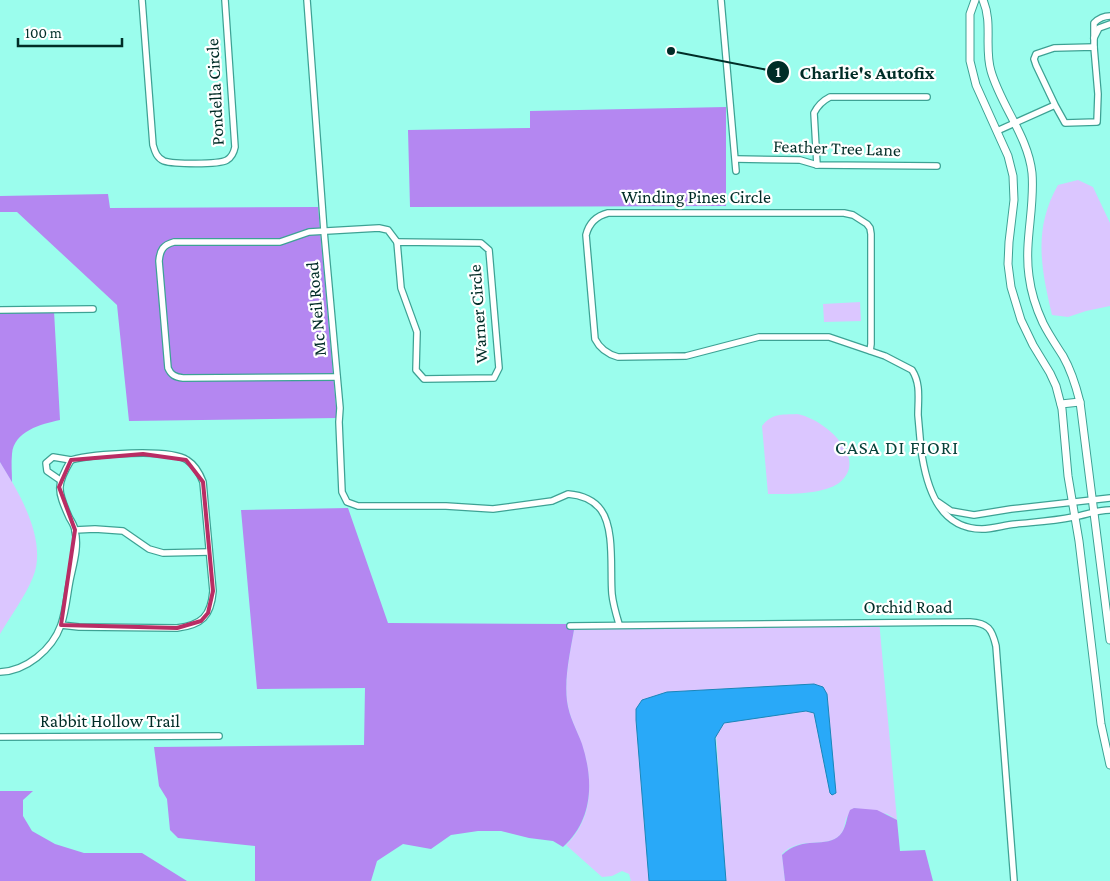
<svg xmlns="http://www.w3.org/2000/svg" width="1110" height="881" font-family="'Crimson Pro',serif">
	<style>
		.green { fill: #dbc6ff }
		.forest { fill: #b487f1 }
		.water { fill: #29a9f8; stroke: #1d84b9 }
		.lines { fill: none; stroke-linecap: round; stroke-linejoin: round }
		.minor-casing { stroke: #3da294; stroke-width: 8 }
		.tertiary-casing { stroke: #3da294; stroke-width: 9 }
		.minor { stroke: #fff; stroke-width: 5.5 }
		.tertiary { stroke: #fff; stroke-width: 7 }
		.marked { fill: none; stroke: #b92d64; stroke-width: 4; stroke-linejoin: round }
		.labels { text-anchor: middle; stroke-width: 4.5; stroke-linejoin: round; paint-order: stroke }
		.street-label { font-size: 18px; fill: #002d27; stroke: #fff }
		.neighbourhood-label { font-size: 19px; letter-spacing: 1px; fill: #07423a; stroke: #fff }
		.leader { fill: none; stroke: #002d27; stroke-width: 2 }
		.callout-dot { fill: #002d27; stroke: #fff; stroke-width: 2 }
		.mark-label { font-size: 15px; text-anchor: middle; font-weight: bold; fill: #fff }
		.callout-label { font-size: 19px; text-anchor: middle; font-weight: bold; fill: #002d27; stroke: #fff; stroke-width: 4.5; stroke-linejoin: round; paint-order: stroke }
	</style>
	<rect width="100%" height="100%" fill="#9bfded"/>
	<g class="green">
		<path d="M1078,180L1093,187L1110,223V306L1086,311L1068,317L1052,315C1041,268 1033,229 1058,185Z"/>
		<polygon points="860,302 861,321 824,322 823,304"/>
		<path d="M797,414C823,418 871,459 839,483C822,495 788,494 768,494L762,426C772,413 781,415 797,414Z"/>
		<path d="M0,462C19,492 48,541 33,577C25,597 11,615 0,634Z"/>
		<path d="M879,620L897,820L887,814L854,808C852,811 849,814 847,817C844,823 845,830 840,835C827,849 801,835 782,854L785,881H726L716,735L724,723L806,711L814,713L830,793L832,795L836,793L827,694L814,684L667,692L642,700L636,709V720L649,881H631L629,874L622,871L612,876L602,877L566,845C594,818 593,779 582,745C577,730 569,717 567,701C564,676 571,649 575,624Z"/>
	</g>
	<g class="forest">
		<polygon points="726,107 726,206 410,207 408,130 530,128 530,111"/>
		<polygon points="108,194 110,208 318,207 337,418 129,421 117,305 17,212 0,212 0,196"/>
		<path d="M54,311L60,420C41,424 14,431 12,454C11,463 12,473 12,482L0,462V312Z"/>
		<path d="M348,508L388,623L575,624C571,649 564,676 567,701C569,717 577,730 582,744C594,781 593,820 563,847L553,841L529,838L501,831H478L451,835L431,849L403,844L377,861L371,881H255V846L178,838L170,830L167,799L159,786L154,747L364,745L365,688L257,689L241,510Z"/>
		<polygon points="0,791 33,791 23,800 23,816 32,831 55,844 84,853 142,853 187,881 0,881"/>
		<path d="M854,808L877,810L897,820L900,851L925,850L933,881H785L782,855C802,835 827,849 840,835C846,829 846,819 850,810Z"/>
	</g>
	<polygon class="water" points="814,684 823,687 827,694 836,793 832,795 830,793 814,713 806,711 724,723 715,738 726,881 649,881 636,720 636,709 642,700 667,692"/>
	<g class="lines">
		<g class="minor-casing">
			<g id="minor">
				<path d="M142,0L153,145C155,152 157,158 164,161C173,164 218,165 227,160C232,157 234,152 235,147L225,0"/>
				<path d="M307,0L324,231L340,408L339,422L342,492L347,502L358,506H446L493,509L552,501L568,494C580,495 593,499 601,510C615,529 610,571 612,594C613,604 616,614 619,624"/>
				<polyline points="721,0 736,171"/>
				<polyline points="1094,38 1099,28 1110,24"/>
				<path d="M1094,47V23C1099,18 1103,16 1110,16"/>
				<polyline points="997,131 1055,105 1065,123 1097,122 1098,94 1094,47 1054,48 1036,54 1034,59 1036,65 1055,105"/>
				<polyline points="736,159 800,160 817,165 937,166"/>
				<path d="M817,165L814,113C818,105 822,101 830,97H927"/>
				<polygon points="397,242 481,243 489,250 499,368 494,378 424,379 416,370 417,332 401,288"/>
				<polyline points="0,310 93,309"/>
				<path d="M870,351L871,344V234L870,228L867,224L853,215L844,213H608C596,216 589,223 586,235L595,339C600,349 607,354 618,357L686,356L759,337H829L885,356L912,370C921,384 918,399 918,415C919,426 920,438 921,449C926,485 938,529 982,529C993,529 1004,525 1016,524C1035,522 1054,521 1073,517C1086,515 1096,510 1110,510"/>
				<path d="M337,377L183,378C175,377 171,375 168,368L159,261C160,250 163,245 174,242H280L309,232L379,228L388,230L397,242"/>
				<polyline points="60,480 47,471 46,463 53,457 71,460"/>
				<polyline points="938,502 951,511 974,515 1011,509 1110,498"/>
				<polyline points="75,530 95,529 123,531 149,549 163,553 209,552"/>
				<path d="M570,626L970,622C988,623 992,629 996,646L1014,881"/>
				<path d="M0,672C26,671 52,650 61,625C66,611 67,595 70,580C73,565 79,547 75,531C75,526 71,521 69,517C57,490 56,485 71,460C93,454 169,448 187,460C195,465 200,474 203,482L213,591C211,616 202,625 177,628L79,627L61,625"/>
				<polyline points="0,737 219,736"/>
			</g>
		</g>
		<g class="tertiary-casing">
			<g id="tertiary">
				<polyline points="975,0 970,14 970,61 976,85 1008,156 1013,176 1014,200 1009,242 1008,264 1011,287 1021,320 1033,345 1050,373 1056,386 1062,409 1068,476 1079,541 1101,724 1110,765"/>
				<path d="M983,0C993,23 984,48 991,71C1001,106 1028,136 1032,173C1035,208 1024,241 1029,276C1031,292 1036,308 1043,323C1049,335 1056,345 1063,356C1071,370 1076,386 1080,402L1110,640"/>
				<polyline points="1061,404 1080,402"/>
			</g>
		</g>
		<use href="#minor" class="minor"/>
		<use href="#tertiary" class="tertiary"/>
	</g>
	<path class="marked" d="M143,454L186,460L203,482L213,591L208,613L201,621L177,628L61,625L75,530L59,487L71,460Z"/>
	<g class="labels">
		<g class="street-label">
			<text transform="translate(215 92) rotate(-93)" y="6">Pondella Circle</text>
			<text transform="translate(837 148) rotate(2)" y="6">Feather Tree Lane</text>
			<text x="696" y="203">Winding Pines Circle</text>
			<text transform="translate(316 309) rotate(-95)" y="6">Mc Neil Road</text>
			<text transform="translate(478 314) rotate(-94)" y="6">Warner Circle</text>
			<text x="908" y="613">Orchid Road</text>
			<text x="110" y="727">Rabbit Hollow Trail</text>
		</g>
		<g class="neighbourhood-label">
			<text x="897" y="454">CASA DI FIORI</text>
		</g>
	</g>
	<path class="leader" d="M671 51L778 72"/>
	<g class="callout-dot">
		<circle cx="671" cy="51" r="5"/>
		<circle cx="778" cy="72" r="12"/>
	</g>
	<g class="mark-label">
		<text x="778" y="77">1</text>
	</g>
	<g class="callout-label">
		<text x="867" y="79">Charlie's Autofix</text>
	</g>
	<path d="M18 38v8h104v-8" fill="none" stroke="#002d27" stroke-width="2.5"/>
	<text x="25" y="38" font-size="15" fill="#002d27" stroke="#ffffff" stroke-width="4" paint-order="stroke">100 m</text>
</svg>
